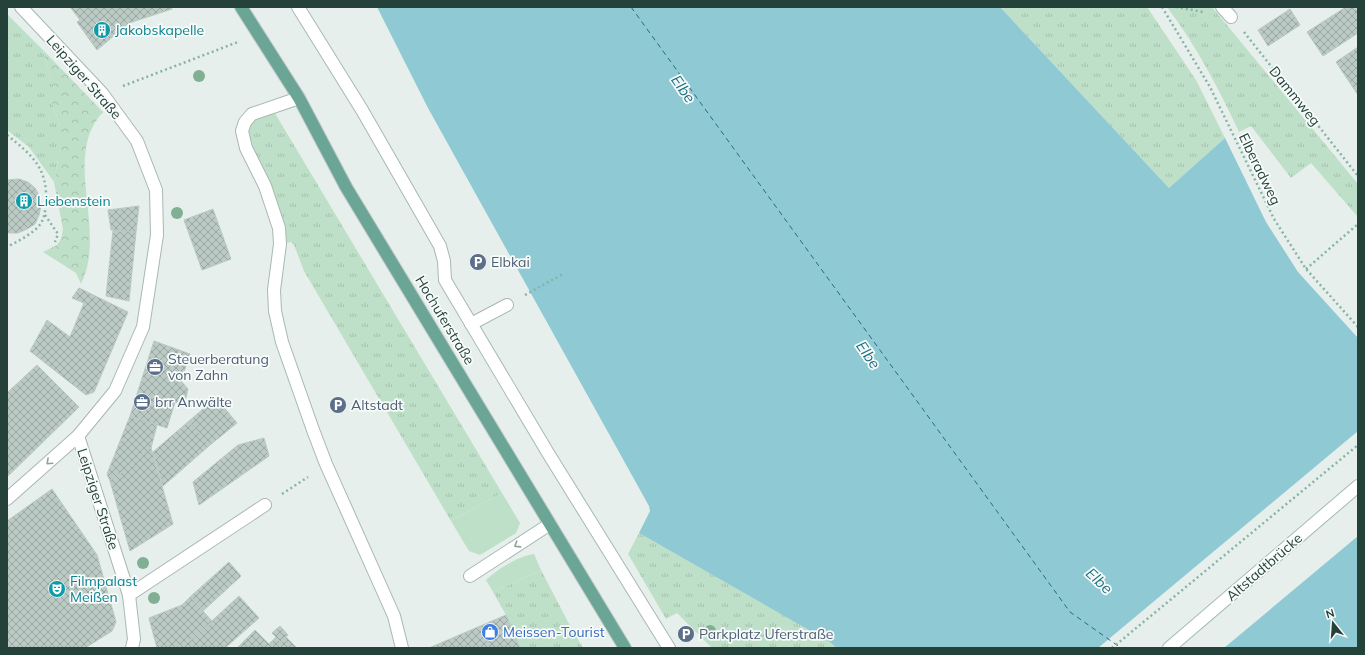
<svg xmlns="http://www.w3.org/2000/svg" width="1365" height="655" font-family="Mulish,sans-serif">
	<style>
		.grass { fill: url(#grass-tufts) }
		.forest { fill: url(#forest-crowns) }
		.garden { fill: #bfe0c8 }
		.water { fill: #8ec9d4 }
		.pier { fill: #e6efeb }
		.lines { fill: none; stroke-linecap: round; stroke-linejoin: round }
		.ferry { stroke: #1c6f80; stroke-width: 1; stroke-dasharray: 5 4; stroke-linecap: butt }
		.building { fill: url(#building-cross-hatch); stroke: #b8c9c2 }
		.lane-casing { stroke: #a8b8b2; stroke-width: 14 }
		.street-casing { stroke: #a8b8b2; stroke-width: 14 }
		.secondary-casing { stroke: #a4bbb3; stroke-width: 14 }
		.primary-casing { stroke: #c2cac8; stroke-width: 14 }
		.path { stroke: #86b3a5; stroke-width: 2.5; stroke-dasharray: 2 3; stroke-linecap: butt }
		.lane { stroke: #fff; stroke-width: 12 }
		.street { stroke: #fff; stroke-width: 12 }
		.secondary { stroke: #fff; stroke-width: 12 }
		.primary { stroke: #6aa596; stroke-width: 12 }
		.tree { fill: #80af93 }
		.oneway { stroke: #92a09c }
		.labels { text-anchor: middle; stroke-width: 3.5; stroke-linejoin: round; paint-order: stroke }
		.culture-label { font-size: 14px; fill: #0d838f; stroke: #f7fbf9; text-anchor: start }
		.street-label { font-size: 14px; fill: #24423a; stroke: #f7fbf9 }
		.service-label { font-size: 14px; fill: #4e5e75; stroke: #f7fbf9; text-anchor: start }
		.shop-label { font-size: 14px; fill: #366cbe; stroke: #f7fbf9; text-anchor: start }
		.water-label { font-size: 15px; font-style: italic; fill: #1c6f80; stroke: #f7fbf9 }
	</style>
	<defs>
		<pattern id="grass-tufts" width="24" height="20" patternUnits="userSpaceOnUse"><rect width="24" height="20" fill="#bfe0c8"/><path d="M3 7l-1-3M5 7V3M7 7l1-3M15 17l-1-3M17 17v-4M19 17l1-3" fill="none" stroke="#a4c1ad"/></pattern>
		<pattern id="forest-crowns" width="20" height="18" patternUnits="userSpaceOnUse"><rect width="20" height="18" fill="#bfe0c8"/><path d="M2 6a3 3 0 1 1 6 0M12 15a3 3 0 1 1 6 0" fill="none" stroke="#a4c1ad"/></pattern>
		<pattern id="building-cross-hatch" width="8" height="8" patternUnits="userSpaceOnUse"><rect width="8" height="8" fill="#bbcac4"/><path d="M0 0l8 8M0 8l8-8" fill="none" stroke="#98a6a0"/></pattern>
	</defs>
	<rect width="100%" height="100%" fill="#e6efeb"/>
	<g class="grass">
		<polygon points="1000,7 1147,7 1196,80 1225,138 1169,188"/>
		<path d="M1167,7H1212L1358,184V217L1311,163L1291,178L1251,126L1239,132C1218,87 1197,47 1167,7Z"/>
		<polygon points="7,14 43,50 51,78 51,100 60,126 60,148 54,182 29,147 7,130"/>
		<polygon points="273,110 502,493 451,521 304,271 294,245 291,242 280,244 246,148 245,122"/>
		<polygon points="639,533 831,642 837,648 712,648 677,613 666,619 628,554"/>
		<polygon points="541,570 567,620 583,648 520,648 506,615 493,592"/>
	</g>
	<path class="forest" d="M43,50L103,112C61,157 108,230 81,284L76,273L43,252L57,245L61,239L63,229L54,182L60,148V126L51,100V78Z"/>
	<g class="garden">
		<polygon points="502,493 520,523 516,533 480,555 469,551 451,521"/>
		<path d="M534,554L541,570L493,592L486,580C498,569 518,556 534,554Z"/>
	</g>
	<polygon class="water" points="377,7 1000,7 1169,188 1225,138 1266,222 1298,272 1358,338 1358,648 837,648 830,642 639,533 650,511 649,506 428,108"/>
	<polygon class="pier" points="1358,431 1358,536 1224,648 1098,648"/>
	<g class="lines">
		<polyline class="ferry" points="631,7 1070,612 1121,648"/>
	</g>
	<g class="building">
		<polygon points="70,7 171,7 172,9 129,23 97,50 77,22 80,20"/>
		<polygon points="1346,7 1355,7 1358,12 1358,33 1323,56 1307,32"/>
		<polygon points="1290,9 1300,25 1268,46 1258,30"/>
		<polygon points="1358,47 1358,95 1336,62"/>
		<polygon points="19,179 28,182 35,188 40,197 41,206 39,215 35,224 27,229 18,233 9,233 7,232 7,180"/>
		<polygon points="139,206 136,232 111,230 108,210"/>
		<polygon points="213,209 231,259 202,270 184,220"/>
		<polygon points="113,231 136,232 129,301 106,296"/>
		<polygon points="79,288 128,312 94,392 86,395 30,351 47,320 70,337 84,303 72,298"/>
		<polygon points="154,341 190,354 181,381 188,389 186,398 178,403 175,402 167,428 130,416"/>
		<polygon points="37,365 79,407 7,477 7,393"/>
		<polygon points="216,398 237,423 210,445 189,421"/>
		<polygon points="130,416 157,425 151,448 110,481 107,474"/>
		<polygon points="189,421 210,445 163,486 153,452"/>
		<polygon points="264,438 269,456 199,505 193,482 238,445"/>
		<polygon points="151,448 173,524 130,551 110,481"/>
		<polygon points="52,489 97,555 116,622 112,631 85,648 7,648 7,521"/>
		<polygon points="229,562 241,576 203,611 190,597"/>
		<polygon points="239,596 259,618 225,648 171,648 189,642"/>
		<polygon points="190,597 212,621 189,642 171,648 157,648 149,618 182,605"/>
		<polygon points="506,615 520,648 429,648"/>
		<polygon points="280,626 288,635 281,642 272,633"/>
		<polygon points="255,630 273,648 237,648"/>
		<polygon points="276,637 281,642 273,648 269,644"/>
		<polygon points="286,637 297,648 274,648 281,642"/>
	</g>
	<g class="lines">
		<g class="lane-casing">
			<g id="lane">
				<polyline points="298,7 362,110 440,246 444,261 445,280 548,453 669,648"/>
				<polyline points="1222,7 1231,17"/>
				<polyline points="299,98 252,114 245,122 242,131 246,148 265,186 279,228 280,244 274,290 275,311 282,342 313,430 326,464 394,616 402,648"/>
				<polyline points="471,324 507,305"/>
				<polyline points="470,576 550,524"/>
			</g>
		</g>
		<g class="street-casing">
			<g id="street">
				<polyline points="78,436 129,595 134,639 132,648"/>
				<polyline points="7,499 78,436 115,391 143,327 157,235 156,190 137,141 102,93 21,7"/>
				<polyline points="129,595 265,505"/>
			</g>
		</g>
		<g class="secondary-casing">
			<polyline id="secondary" points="1169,648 1358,486"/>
		</g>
		<g class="primary-casing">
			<polyline id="primary" points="241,7 299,98 346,187 625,648"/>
		</g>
		<g class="path">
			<polyline points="1162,7 1210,87 1274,219 1306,269 1358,327"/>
			<polyline points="1176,7 1203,12"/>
			<polyline points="1244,32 1358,176"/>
			<polyline points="123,86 238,42"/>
			<path d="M7,135C33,156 48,168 46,204C45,212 44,221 38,227C29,236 18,241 7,247"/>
			<polyline points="45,215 58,234 55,242"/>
			<polyline points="1306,269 1358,224"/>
			<polyline points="525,295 563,274"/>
			<polyline points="282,494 308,477"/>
			<polyline points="1112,648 1358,445"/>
		</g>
		<use href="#lane" class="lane"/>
		<use href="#street" class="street"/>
		<use href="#secondary" class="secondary"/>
		<use href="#primary" class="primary"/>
	</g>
	<g class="tree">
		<circle cx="199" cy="76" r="6"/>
		<circle cx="177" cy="213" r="6"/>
		<circle cx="143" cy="563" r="6"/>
		<circle cx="154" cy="598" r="6"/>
		<circle cx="710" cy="631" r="6"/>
	</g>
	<defs><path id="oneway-chevron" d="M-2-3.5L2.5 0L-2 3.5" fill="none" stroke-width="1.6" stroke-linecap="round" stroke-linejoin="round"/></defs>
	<g class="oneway">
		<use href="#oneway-chevron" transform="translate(49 462) rotate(137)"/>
		<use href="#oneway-chevron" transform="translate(517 545) rotate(148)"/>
	</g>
	<defs>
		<g id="building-disc" transform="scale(0.9)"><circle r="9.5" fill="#0f9aa8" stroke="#f7fbf9"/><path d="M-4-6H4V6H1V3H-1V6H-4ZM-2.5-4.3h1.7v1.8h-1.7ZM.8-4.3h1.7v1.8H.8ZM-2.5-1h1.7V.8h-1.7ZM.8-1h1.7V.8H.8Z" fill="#fff"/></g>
		<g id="parking-disc" transform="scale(0.9)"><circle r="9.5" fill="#5c6f8a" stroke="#f7fbf9"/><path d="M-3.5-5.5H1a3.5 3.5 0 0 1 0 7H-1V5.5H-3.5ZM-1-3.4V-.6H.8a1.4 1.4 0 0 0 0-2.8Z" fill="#fff"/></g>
		<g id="office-disc" transform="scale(0.9)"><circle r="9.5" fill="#5c6f8a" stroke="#f7fbf9"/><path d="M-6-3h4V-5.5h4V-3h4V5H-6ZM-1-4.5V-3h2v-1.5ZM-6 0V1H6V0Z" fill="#fff"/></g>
		<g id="theatre-disc" transform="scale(0.9)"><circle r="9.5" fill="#0f9aa8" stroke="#f7fbf9"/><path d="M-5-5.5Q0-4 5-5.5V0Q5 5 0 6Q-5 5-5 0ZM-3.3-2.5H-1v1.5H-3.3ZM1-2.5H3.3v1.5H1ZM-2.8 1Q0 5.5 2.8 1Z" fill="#fff"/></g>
		<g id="shop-disc" transform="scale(0.9)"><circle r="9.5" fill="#3f7fe0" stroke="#f7fbf9"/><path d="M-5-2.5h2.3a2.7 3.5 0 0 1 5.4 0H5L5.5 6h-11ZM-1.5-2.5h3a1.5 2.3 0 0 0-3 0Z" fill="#fff"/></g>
	</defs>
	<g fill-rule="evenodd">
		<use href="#building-disc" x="102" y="30"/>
		<use href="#building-disc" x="24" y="201"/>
		<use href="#parking-disc" x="478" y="262"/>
		<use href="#office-disc" x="155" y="367"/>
		<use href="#office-disc" x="142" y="402"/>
		<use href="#parking-disc" x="338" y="405"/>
		<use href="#theatre-disc" x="57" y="589"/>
		<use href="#shop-disc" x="490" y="632"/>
		<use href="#parking-disc" x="686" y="634"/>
	</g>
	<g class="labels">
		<g class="culture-label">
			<text x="115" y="35">Jakobskapelle</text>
			<text x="37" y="206">Liebenstein</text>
			<text x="70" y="586">Filmpalast<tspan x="70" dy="16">Meißen</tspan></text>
		</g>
		<g class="street-label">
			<text transform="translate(84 77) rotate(49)" y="5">Leipziger Straße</text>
			<text transform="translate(1295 96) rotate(51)" y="5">Dammweg</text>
			<text transform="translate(1260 169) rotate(64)" y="5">Elberadweg</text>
			<text transform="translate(445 320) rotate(59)" y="5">Hochuferstraße</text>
			<text transform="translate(98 499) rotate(72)" y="5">Leipziger Straße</text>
			<text transform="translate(1264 567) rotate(-41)" y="5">Altstadtbrücke</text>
		</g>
		<g class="service-label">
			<text x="491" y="267">Elbkai</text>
			<text x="168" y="364">Steuerberatung<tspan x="168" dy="16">von Zahn</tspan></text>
			<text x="155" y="407">brr Anwälte</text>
			<text x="351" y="410">Altstadt</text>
			<text x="699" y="639">Parkplatz Uferstraße</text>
		</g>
		<g class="shop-label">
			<text x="503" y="637">Meissen-Tourist</text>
		</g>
		<g class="water-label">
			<text transform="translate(683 89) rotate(55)" y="5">Elbe</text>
			<text transform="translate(868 355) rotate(55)" y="5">Elbe</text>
			<text transform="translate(1099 581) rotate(43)" y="5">Elbe</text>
		</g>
	</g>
	<rect width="1365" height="655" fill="none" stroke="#24423a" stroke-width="16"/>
	<g transform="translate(1333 623) rotate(343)" stroke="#f7fbf9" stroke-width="3" paint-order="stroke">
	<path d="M0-3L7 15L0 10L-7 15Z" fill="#24423a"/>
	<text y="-6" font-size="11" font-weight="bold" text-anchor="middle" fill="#24423a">N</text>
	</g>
</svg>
